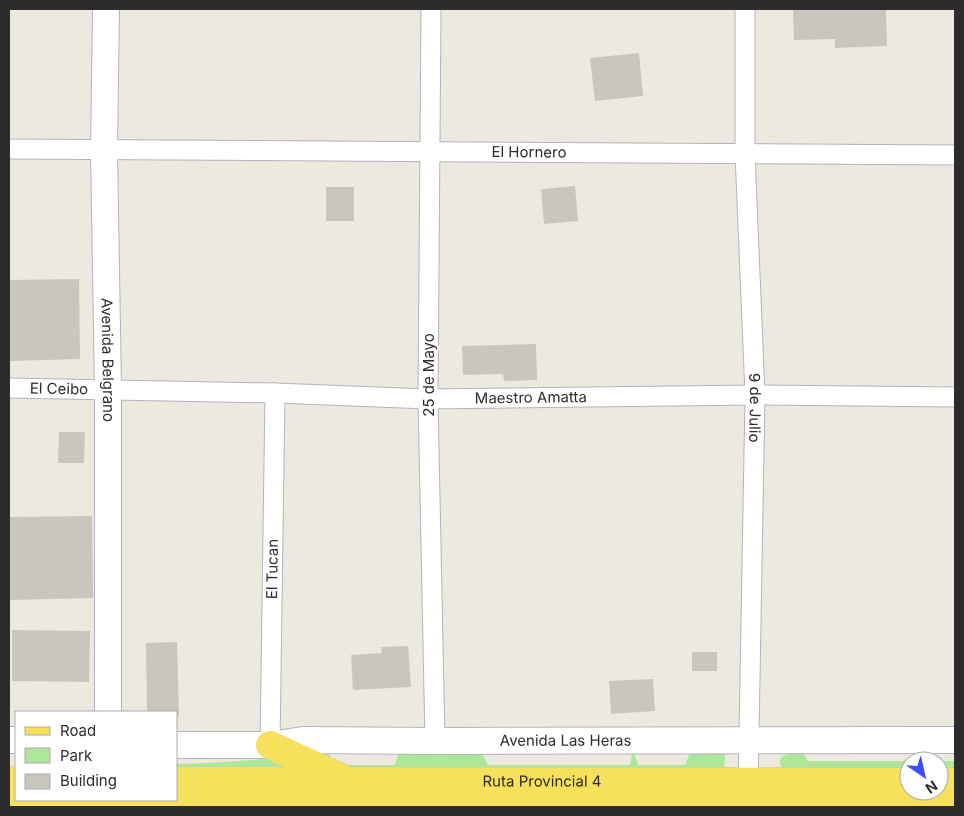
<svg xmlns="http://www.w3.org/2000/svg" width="964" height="816" font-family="Inter,sans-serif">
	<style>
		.green { fill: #ade799 }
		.building { fill: #c9c7bd }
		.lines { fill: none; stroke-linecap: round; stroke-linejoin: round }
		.minor-casing { stroke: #b2b3c0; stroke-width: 21 }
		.secondary-casing { stroke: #b2b3c0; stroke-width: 28 }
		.primary-casing { stroke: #c8c8c8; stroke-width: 29 }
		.minor { stroke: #fff; stroke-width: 19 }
		.secondary { stroke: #fff; stroke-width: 26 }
		.primary { stroke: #f7e05b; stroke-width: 28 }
		.labels { text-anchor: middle; stroke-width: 4; stroke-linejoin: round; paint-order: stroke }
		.street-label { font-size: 15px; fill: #2c2c2c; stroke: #fff }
	</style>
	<rect width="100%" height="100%" fill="#eee9de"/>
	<g class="green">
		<polygon points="325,750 337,765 395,765 399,750 480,750 488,765 630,765 633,750 638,765 685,765 691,750 723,753 725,755 724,768 342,773 302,752"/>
		<path d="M802,752L808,761H909V775L784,771C772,754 790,753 802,752Z"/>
		<polygon points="281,758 300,767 176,774 176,764 208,763"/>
		<rect x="939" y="761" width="16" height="14"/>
	</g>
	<g class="building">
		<polygon points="844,9 886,9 887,46 835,48 835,39 794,40 793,10"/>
		<polygon points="639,53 643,96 595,101 590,58"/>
		<polygon points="575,186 578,221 544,224 541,189"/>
		<rect x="326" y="187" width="28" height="34"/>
		<polygon points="79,279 80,359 9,361 9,280"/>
		<polygon points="536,344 537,380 504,381 503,374 463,375 462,346"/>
		<polygon points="59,432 85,432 84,463 58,463"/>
		<polygon points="92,516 93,598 9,600 9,517"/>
		<polygon points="12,630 90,631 89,682 12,681"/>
		<polygon points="177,642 179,716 176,716 176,712 147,712 146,643"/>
		<polygon points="408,646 411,687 353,690 351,655 382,653 381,647"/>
		<rect x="692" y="652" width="25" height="19"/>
		<polygon points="653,679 655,711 611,714 609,681"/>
	</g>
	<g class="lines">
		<g class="minor-casing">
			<g id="minor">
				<polyline points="431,9 428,399 435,741"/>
				<path id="s1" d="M745,9V153L755,395L748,792"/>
				<path id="s2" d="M9,149L955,155"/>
				<path id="s3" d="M9,388L275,393L428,399L755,395L955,397"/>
				<path id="s4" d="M270,745L275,393"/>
			</g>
		</g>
		<g class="secondary-casing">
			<g id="secondary">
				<path id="s5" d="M106,9L104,150L108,389V712"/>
				<polyline points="9,740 16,740"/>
				<path id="s6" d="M176,745H270L303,740L435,741L955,740"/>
			</g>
		</g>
		<g class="primary-casing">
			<g id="primary">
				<polyline points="270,745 342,778"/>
				<polyline points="9,781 16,781"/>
				<path id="s7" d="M176,781L909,782"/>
				<polyline points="939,782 955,782"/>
				<polyline points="9,801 955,802"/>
			</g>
		</g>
		<use href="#minor" class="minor"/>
		<use href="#secondary" class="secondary"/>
		<use href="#primary" class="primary"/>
	</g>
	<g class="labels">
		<g class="street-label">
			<text dy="5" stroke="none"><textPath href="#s2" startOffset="520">El Hornero</textPath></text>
			<text dy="5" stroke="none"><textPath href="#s5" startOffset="351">Avenida Belgrano</textPath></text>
			<text transform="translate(429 375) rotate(-90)" y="5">25 de Mayo</text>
			<text dy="5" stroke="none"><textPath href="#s3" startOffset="50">El Ceibo</textPath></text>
			<text dy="5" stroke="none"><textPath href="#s3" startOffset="522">Maestro Amatta</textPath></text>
			<text dy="5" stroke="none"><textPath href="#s1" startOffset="399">9 de Julio</textPath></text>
			<text dy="5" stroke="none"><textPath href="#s4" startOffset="176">El Tucan</textPath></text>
			<text dy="5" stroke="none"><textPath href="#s6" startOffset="390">Avenida Las Heras</textPath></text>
			<text dy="5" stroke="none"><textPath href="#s7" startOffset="366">Ruta Provincial 4</textPath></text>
		</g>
	</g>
	<rect width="964" height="816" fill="none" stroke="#2c2c2c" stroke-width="20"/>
	<rect x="15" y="711" width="162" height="90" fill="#ffffff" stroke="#ababab"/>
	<rect x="25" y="727" width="25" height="8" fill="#f7e05b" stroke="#ababab"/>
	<text x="60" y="736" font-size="15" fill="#2c2c2c">Road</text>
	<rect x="25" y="748" width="25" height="15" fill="#ade799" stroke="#ababab"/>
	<text x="60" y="761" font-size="15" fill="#2c2c2c">Park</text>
	<rect x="25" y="774" width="25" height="15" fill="#c9c7bd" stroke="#ababab"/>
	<text x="60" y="786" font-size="15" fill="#2c2c2c">Building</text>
	<g transform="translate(924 776) rotate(146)"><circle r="24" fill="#ffffff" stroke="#ababab"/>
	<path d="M0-4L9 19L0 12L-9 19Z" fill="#3b4eff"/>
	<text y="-8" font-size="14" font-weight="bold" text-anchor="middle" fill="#2c2c2c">N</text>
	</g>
</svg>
